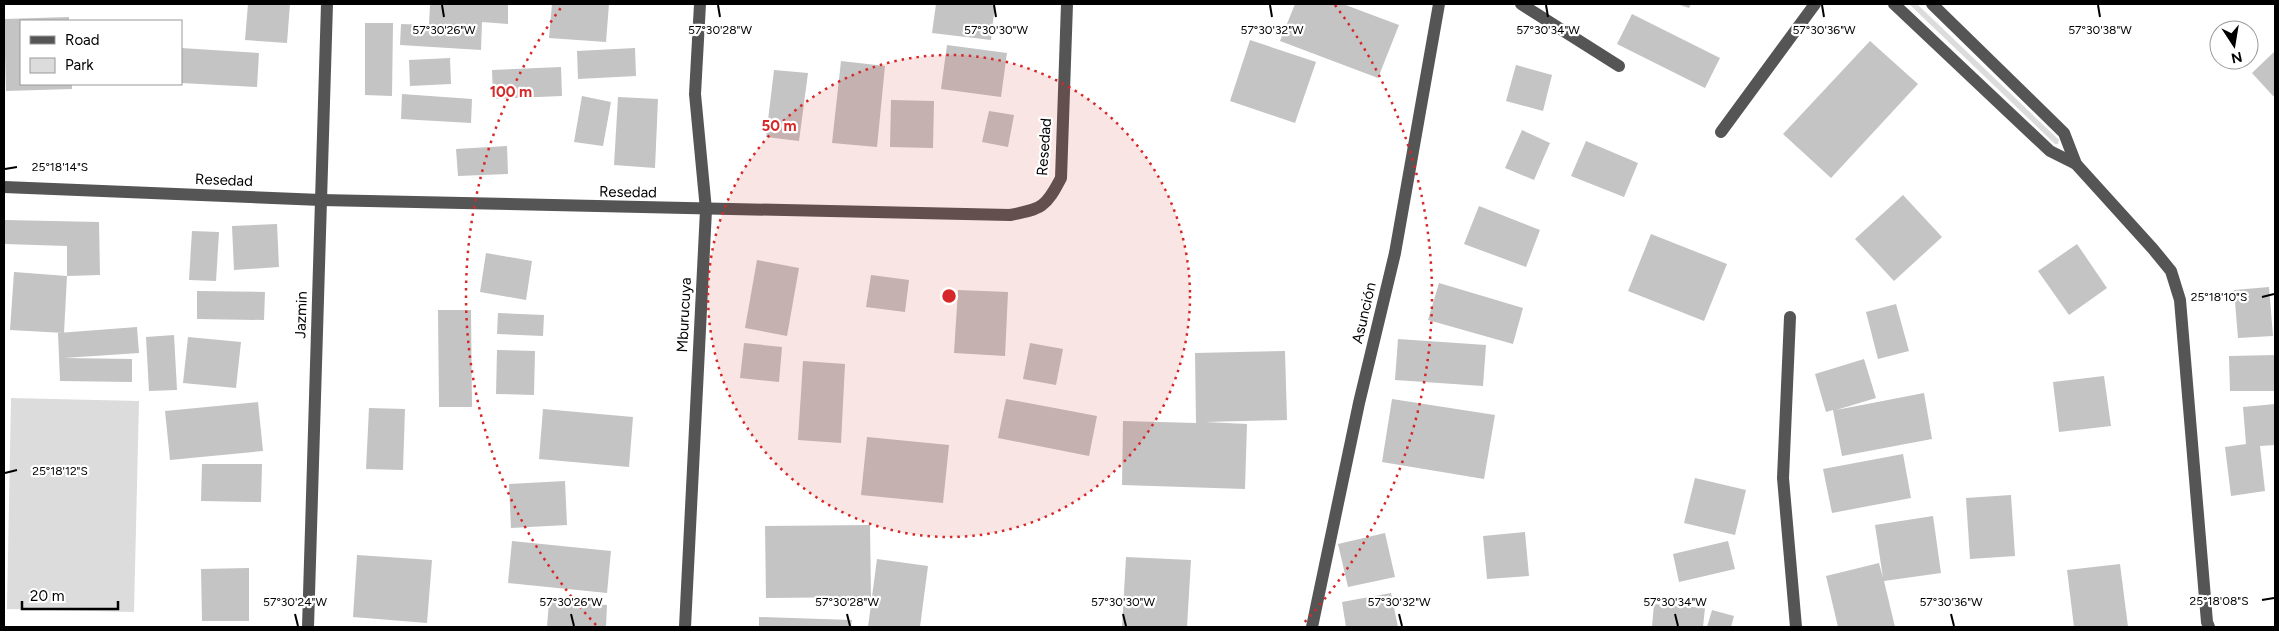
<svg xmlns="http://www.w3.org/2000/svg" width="2279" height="631" font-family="Figtree,sans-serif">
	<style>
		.green { fill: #dcdcdc }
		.building { fill: #c4c4c4 }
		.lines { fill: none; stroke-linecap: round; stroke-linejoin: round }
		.minor { stroke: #555; stroke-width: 12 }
		.ticks { fill: none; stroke: #000; stroke-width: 2 }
		.ring { fill: none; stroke: #d62828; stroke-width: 2.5; stroke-dasharray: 2.5 5 }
		.labels { text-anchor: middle; stroke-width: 4.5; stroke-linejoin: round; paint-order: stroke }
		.street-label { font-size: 15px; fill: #000; stroke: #fff }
		.ticks-label { font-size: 12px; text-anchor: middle; fill: #000; stroke: #fff; stroke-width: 4.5; stroke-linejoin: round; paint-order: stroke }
		.centre { fill: #d62828; stroke: #fff; stroke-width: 2.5 }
		.ring-label { font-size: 15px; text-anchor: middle; font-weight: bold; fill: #d62828; stroke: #fff; stroke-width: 4.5; stroke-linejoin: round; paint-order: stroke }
	</style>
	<rect width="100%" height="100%" fill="#fff"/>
	<g class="green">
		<polygon points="1909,4 1917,4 2059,140 2058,144 2055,144"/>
		<polygon points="11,398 139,401 134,612 7,609"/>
	</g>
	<g class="building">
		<polygon points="248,4 290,4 287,43 245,40"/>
		<polygon points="430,4 508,4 508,24 482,22 481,50 400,45 401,24 429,25"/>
		<polygon points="552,4 609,4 606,42 549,38"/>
		<polygon points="936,4 995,4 991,40 932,33"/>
		<polygon points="1295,4 1343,4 1399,25 1378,78 1280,41"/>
		<polygon points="1677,4 1691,4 1689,8"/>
		<polygon points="1632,14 1720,58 1705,88 1617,44"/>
		<polygon points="69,17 69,21 21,21 21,84 72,84 72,89 6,91 4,19"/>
		<polygon points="365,23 393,23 392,96 365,95"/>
		<polygon points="1250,40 1316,62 1295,123 1230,101"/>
		<polygon points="1870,41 1918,84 1831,178 1783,134"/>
		<polygon points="947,45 1007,53 1001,97 941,89"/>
		<polygon points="181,48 259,53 257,87 181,83"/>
		<polygon points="635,48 636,76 578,79 577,51"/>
		<polygon points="2275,51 2275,95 2273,96 2252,73"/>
		<polygon points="450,58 451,84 410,86 409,60"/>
		<polygon points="841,61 885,66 877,147 832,143"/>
		<polygon points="1516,65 1552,75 1543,111 1506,101"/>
		<polygon points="561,67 562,96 493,99 492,70"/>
		<polygon points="774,70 808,73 799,141 766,137"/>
		<polygon points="402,94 472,99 471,123 401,119"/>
		<polygon points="582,96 611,102 603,146 574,142"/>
		<polygon points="618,97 658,99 655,168 614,165"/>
		<polygon points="891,100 934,101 933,148 890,147"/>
		<polygon points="989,111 1014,115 1008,147 982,142"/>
		<polygon points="1522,130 1550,143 1534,180 1505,168"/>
		<polygon points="1586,141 1638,163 1624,197 1571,176"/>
		<polygon points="507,146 508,174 458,176 456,149"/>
		<polygon points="1903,195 1942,237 1894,281 1855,239"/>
		<polygon points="1479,206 1540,230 1526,267 1464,244"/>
		<polygon points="5,220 99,222 100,275 67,276 67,246 4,244"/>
		<polygon points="277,224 279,267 234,270 232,226"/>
		<polygon points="192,231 219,232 216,281 189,280"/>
		<polygon points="1651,234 1727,264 1704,321 1628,291"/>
		<polygon points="2077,244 2107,288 2069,315 2038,271"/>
		<polygon points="486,253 532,261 526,300 480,292"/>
		<polygon points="757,260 799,268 787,336 745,328"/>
		<polygon points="14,272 67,276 64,333 10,330"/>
		<polygon points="871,275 909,280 905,312 866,307"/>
		<polygon points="1439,283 1523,308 1513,344 1428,320"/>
		<polygon points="2269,287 2273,336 2238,338 2234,290"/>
		<polygon points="958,290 1008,292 1005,356 954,353"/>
		<polygon points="197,291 265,292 264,320 197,319"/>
		<polygon points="1896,304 1909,351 1878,359 1866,312"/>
		<polygon points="438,310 471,310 472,407 439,407"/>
		<polygon points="498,313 544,315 543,336 497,334"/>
		<polygon points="137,327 139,353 64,358 132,359 132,382 60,381 58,333"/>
		<polygon points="174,335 177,390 149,391 146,337"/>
		<polygon points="188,337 241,342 236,388 183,383"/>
		<polygon points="1398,339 1486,345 1483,386 1395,380"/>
		<polygon points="744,343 782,347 779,382 740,378"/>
		<polygon points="1030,343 1063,349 1056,385 1023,379"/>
		<polygon points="497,350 535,351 534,395 496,394"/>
		<polygon points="1285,351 1287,420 1205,422 1247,424 1245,489 1122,485 1123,421 1196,423 1195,353"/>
		<polygon points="2275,355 2275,391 2230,391 2229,356"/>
		<polygon points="1864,359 1876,398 1836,410 1924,393 1932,439 1842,456 1833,410 1826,412 1815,374"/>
		<polygon points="803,361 845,364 841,443 798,440"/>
		<polygon points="2104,376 2111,426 2059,432 2053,382"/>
		<polygon points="1006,399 1097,416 1089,456 998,438"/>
		<polygon points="1392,399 1495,415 1484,479 1382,462"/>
		<polygon points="258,402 263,451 170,460 165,411"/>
		<polygon points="2275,404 2275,445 2260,446 2265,491 2231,496 2225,447 2246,444 2243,407"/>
		<polygon points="369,408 405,409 403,470 366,469"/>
		<polygon points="543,409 633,417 629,467 539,459"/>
		<polygon points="867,437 949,445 943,503 861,495"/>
		<polygon points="1903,454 1911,498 1832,513 1823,469"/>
		<polygon points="202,464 262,464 261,502 201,501"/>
		<polygon points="1695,478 1746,490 1735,535 1684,523"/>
		<polygon points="565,481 567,525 511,528 509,484"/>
		<polygon points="2011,495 2015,556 1970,559 1966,498"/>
		<polygon points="1933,516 1941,573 1884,581 1895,627 1838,627 1826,576 1879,563 1883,578 1875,525"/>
		<polygon points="870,525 871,597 766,598 765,526"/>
		<polygon points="1525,532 1529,576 1487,579 1483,536"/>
		<polygon points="1385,533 1395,577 1348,587 1338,544"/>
		<polygon points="512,541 611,551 607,593 508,583"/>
		<polygon points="1728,541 1735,569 1679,582 1673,554"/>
		<polygon points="357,555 432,560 427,623 353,617"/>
		<polygon points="1126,557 1191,560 1187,627 1122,627"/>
		<polygon points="877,559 928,566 920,627 868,627"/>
		<polygon points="2120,564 2128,627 2074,627 2067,570"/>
		<polygon points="249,568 249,621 202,621 201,569"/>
		<polygon points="1391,593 1398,627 1346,627 1342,602"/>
		<polygon points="549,601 607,605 606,627 547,627"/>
		<polygon points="1654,604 1705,608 1703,627 1652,627"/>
		<polygon points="1712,610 1734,616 1731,627 1707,627"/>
		<polygon points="759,617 852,620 851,627 759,627"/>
	</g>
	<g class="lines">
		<g class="minor">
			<polyline points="1521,4 1619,66"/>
			<polyline points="1894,4 2050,151 2076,164 2153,249 2171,271 2180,300 2207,622 2209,627"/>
			<polyline points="1932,4 2064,133 2076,164"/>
			<polyline points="1721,132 1815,4"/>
			<path d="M4,187L321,200L1010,215C1042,209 1046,207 1061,178L1067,4"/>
			<polyline points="1790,317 1783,478 1796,627"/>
			<polyline points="308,627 327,4"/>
			<polyline points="685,627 706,210 695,94 700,4"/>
			<polyline points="1312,627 1359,403 1395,253 1439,4"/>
		</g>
	</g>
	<path class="ticks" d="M442,5L444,17M718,5L720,17M994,5L996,17M1270,5L1272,17M1546,5L1548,17M1822,5L1824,17M2098,5L2100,17M5,169L17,167M2262,297L2274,294M5,473L17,470M2262,600L2274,598M295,614L298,626M571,614L574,626M847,614L850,626M1123,614L1126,626M1399,614L1402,626M1675,614L1678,626M1951,614L1954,626"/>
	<circle cx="949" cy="296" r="241" fill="#d62828" fill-opacity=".12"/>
	<g class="ring">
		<circle cx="949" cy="296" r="241"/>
		<path d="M596 625A483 483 0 0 1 563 5M1335 5A483 483 0 0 1 1302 625"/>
	</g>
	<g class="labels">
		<g class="street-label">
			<text transform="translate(1044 147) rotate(-86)" y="5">Resedad</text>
			<text transform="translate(224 180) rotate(2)" y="5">Resedad</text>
			<text transform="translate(628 192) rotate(1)" y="5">Resedad</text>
			<text transform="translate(1364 313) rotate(-77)" y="5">Asunción</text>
			<text transform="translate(301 315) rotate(-88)" y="5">Jazmin</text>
			<text transform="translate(684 315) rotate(-87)" y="5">Mburucuya</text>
		</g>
	</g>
	<g class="ticks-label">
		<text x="444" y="34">57°30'26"W</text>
		<text x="720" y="34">57°30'28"W</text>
		<text x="996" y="34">57°30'30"W</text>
		<text x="1272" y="34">57°30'32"W</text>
		<text x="1548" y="34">57°30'34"W</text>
		<text x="1824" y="34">57°30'36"W</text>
		<text x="2100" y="34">57°30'38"W</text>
		<text x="60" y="171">25°18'14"S</text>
		<text x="2219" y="301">25°18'10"S</text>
		<text x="60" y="475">25°18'12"S</text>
		<text x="2219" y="605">25°18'08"S</text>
		<text x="295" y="606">57°30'24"W</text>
		<text x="571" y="606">57°30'26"W</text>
		<text x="847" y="606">57°30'28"W</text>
		<text x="1123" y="606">57°30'30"W</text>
		<text x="1399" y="606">57°30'32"W</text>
		<text x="1675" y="606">57°30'34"W</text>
		<text x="1951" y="606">57°30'36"W</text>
	</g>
	<circle cx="949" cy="296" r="8" class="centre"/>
	<g class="ring-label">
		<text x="511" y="97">100 m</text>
		<text x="779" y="131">50 m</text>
	</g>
	<rect width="2279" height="631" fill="none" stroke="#000000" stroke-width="10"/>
	<rect x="20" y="20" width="162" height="65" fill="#ffffff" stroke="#999999"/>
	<rect x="30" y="36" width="25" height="8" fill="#555555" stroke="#999999"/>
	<text x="65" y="45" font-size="15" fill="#000000">Road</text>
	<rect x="30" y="58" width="25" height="15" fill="#dcdcdc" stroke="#999999"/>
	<text x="65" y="70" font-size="15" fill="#000000">Park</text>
	<g transform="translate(2234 45) rotate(168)"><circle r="24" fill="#ffffff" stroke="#999999"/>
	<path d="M0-4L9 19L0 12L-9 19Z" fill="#000000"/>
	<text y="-8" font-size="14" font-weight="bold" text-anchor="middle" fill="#000000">N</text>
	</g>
	<path d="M22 601v8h96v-8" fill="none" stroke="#000000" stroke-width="2.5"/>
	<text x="30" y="601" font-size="15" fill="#000000" stroke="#ffffff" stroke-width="4" paint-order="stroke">20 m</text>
</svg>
